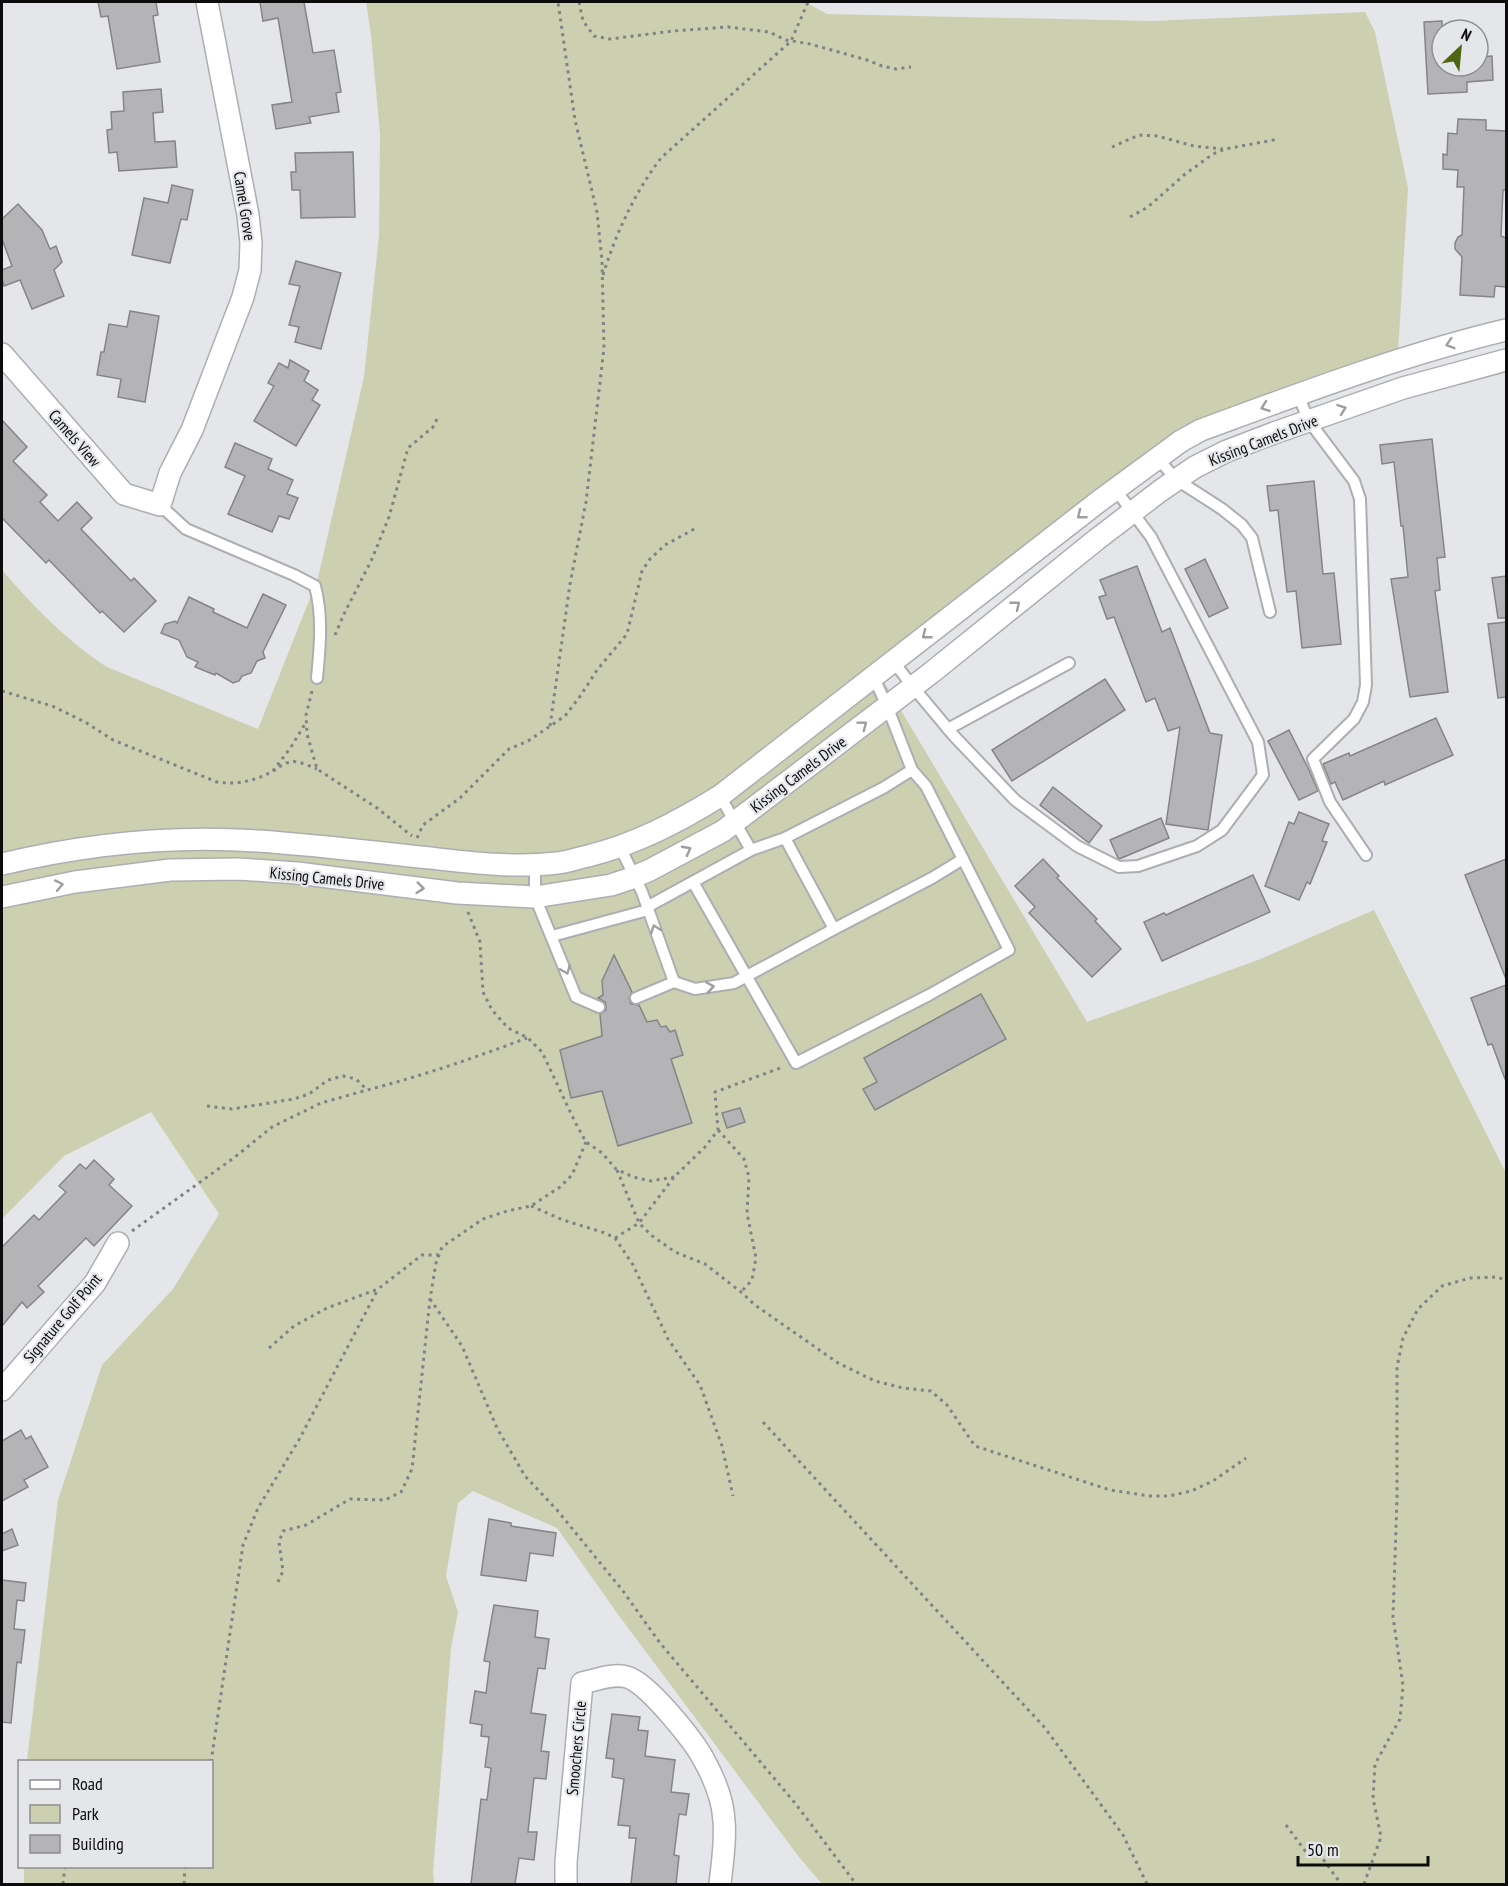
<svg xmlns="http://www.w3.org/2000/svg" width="1508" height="1886" font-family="'PT Sans Narrow',sans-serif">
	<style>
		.green { fill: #ccd0b1 }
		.building { fill: #b4b4b7; stroke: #858588; stroke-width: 1.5 }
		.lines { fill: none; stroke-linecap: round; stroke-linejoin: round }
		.lane-casing { stroke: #acaeb1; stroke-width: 14 }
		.street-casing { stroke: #acaeb1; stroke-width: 24 }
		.path { stroke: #808284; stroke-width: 3; stroke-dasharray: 3 4.5; stroke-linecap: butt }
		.lane { stroke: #fff; stroke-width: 10 }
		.street { stroke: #fff; stroke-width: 21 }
		.oneway { stroke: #9e9e9e }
		.labels { text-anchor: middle; stroke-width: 4.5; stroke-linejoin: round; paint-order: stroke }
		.street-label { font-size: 16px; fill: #0c0c0d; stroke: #e4e6e9 }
	</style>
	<rect width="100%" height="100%" fill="#e4e6e9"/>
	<path class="green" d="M366,2H805L827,14L1151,21L1365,12L1375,32L1408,188L1398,353L1189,428L875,667L1087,1022L1258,960L1374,910L1506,1173V1884H822L799,1857L617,1613L557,1528L473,1491L458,1503L446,1576L458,1612L451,1648L433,1872L434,1884H24V1867L212,1866V1762L27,1761L58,1500L102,1365L173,1289L219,1214L151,1112L64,1156L2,1219V570C32,605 68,642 107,667L258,729L318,578L364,377L379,235L380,134L371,35Z"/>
	<g class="building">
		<polygon points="98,2 156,2 158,15 153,16 160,62 117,69 108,16 101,17"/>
		<polygon points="260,2 304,2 313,53 334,50 341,92 336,93 339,112 309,117 311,123 276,129 272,105 292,102 278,18 263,21"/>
		<polygon points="1442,21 1442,66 1478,66 1478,57 1492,56 1493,80 1467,82 1467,92 1428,94 1424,22"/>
		<polygon points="161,89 163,112 153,113 155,142 175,141 177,167 119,171 117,152 109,153 107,130 112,129 111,112 124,111 123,92"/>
		<polygon points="1458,119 1486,120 1486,130 1506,131 1506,190 1503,190 1501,236 1506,238 1506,287 1495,286 1494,297 1460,295 1462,257 1455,249 1455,243 1458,237 1462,235 1464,187 1457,187 1458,170 1443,169 1443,154 1447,155 1448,133 1457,134"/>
		<polygon points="353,152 355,217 301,218 300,190 292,190 291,172 296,172 295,153"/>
		<polygon points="172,185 193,190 187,220 181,219 170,263 132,255 144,198 168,203"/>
		<polygon points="18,204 42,230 50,249 56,246 62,262 54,270 64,296 32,309 20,280 4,286 2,279 2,270 12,266 2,239 2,219"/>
		<polygon points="296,261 341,273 321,349 295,342 299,327 289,325 300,286 289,284"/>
		<polygon points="130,311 159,316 145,402 118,397 121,379 97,375 101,352 104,352 109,324 127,327"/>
		<polygon points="290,360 309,371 304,381 318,390 312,400 320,405 296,446 254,421 274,386 268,383 279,363 288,368"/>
		<polygon points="2,420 27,447 13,461 47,495 40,502 58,521 77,502 92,518 81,529 131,581 134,578 156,601 124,632 102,611 100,613 49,560 46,563 2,518"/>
		<polygon points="1432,439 1445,557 1437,558 1440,590 1435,591 1448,692 1410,697 1391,579 1408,577 1403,526 1401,526 1394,462 1382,464 1380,445"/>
		<polygon points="235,443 272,459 268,469 293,480 287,494 298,498 289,519 279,516 272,532 228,514 245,476 225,467"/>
		<polygon points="1314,481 1323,574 1334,573 1341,644 1302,648 1296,591 1287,592 1278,510 1270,511 1267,486"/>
		<polygon points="1205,559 1228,608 1209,617 1185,569"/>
		<polygon points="1137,566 1162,632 1170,628 1210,733 1222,735 1208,830 1166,824 1180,727 1168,731 1155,698 1146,702 1114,617 1107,619 1099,597 1106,595 1100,580"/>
		<polygon points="1506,576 1506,618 1498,618 1492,578"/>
		<polygon points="263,594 286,605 263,652 265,658 257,661 251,673 242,676 239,681 233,683 216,673 215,675 195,667 198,662 187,657 179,640 161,633 165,624 175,621 177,623 189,597 214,609 213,612 247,628"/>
		<polygon points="1506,622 1506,697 1498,698 1488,624"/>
		<polygon points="1105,679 1125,710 1012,781 992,750"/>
		<polygon points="1436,718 1453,755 1385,785 1384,781 1343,800 1335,782 1331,784 1323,764 1349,753 1350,756"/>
		<polygon points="1289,730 1309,770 1318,791 1299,800 1268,741"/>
		<polygon points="1053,787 1102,826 1089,843 1040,805"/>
		<polygon points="1299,812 1329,824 1322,841 1327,842 1310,884 1307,882 1299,900 1265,886 1289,822 1294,824"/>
		<polygon points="1161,818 1169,838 1119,859 1118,858 1110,840"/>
		<polygon points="1043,859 1059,876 1057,878 1097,919 1095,921 1121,949 1092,977 1029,913 1035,907 1015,886"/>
		<polygon points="1506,859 1506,979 1465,875"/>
		<polygon points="1253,875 1270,912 1162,961 1144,922 1164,913 1166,915"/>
		<polygon points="614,955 632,992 629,998 631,1004 639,1005 647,1022 657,1020 661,1027 666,1026 670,1032 675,1030 683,1055 671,1059 692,1123 618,1146 602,1091 571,1098 560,1050 602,1036 600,1014 606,1010 606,1006 605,1002 598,998 603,995 602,981"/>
		<polygon points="1506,985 1506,1079 1505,1079 1492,1044 1488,1045 1471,998"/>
		<polygon points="981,994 1006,1039 875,1110 863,1089 877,1082 864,1058"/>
		<polygon points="740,1108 745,1122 727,1128 722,1113"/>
		<polygon points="94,1160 114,1179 109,1185 132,1206 94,1246 86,1238 38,1286 44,1292 27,1308 22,1302 2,1326 2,1247 34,1215 39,1220 66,1192 59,1186 80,1164 86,1169"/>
		<polygon points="21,1430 26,1439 31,1436 48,1467 24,1480 28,1487 2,1501 2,1441"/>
		<polygon points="489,1519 511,1523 511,1526 556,1533 553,1556 530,1553 526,1581 481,1575"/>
		<polygon points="12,1529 18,1545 2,1551 2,1534"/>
		<polygon points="2,1580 26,1583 24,1601 17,1600 14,1629 25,1630 21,1663 17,1662 11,1723 2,1722"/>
		<polygon points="494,1605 538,1611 535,1637 549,1639 545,1669 538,1668 531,1713 546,1715 541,1751 549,1752 546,1779 534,1778 528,1832 537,1832 534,1860 519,1858 515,1884 471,1884 481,1799 487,1800 491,1768 485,1767 489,1737 481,1736 482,1725 470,1723 475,1691 486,1693 490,1662 484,1661"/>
		<polygon points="612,1714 640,1717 638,1730 648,1731 645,1756 675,1760 671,1792 689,1794 686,1815 679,1814 674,1855 679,1856 676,1884 631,1884 636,1838 629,1838 630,1826 618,1825 624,1779 612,1777 614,1759 606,1758"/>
	</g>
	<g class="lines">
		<g class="lane-casing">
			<g id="lane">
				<polyline points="1298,395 1309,421 1354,481 1360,499 1366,685 1363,702 1354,719 1313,759 1330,802 1366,855"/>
				<polyline points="1157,458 1177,480 1222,509 1242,525 1252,538 1270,612"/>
				<path d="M160,505L186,529L294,575L315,586C323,616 320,647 317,678"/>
				<polyline points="893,661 913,687 954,736 1015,800 1077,846 1119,867 1138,866 1197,846 1222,830 1263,775 1258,742 1151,537 1115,489"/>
				<polyline points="948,729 1069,663"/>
				<polyline points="785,838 883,788 912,770 887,706 873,676"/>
				<polyline points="620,847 642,892 674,982"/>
				<polyline points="535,865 535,897 576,997 599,1007"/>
				<polyline points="693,882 796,1063 929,995 1009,950 926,786 912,770"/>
				<polyline points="647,907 751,850"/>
				<polyline points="834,929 932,878 963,859"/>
				<polyline points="552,936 648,910"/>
				<polyline points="636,998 674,982 695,989 734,983 834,929 785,838 751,850 720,796"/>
			</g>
		</g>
		<g class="street-casing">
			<g id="street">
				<polyline points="2,354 124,494 160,505 170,473 192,430 243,297 250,270 251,243 248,215 207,2"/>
				<path d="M2,864C86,844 172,835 258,841C316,845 373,852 430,858C473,863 515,868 557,863C568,862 578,858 588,856C636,844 678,822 720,796L1098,502L1181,441L1201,430C1302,393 1402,355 1506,330"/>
				<polyline points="2,897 75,882 170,870 239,869 297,873 457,893 535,897 611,885 629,879 650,870 723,831 931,673 1096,540 1160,491 1195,467 1227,451 1274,433 1403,388 1506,360"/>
				<polyline points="2,1390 95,1283 118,1243"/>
				<path d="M566,1884V1862L582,1683C596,1680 613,1673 627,1677C648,1683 694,1741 704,1760C714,1778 723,1800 724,1821C726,1842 722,1864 720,1884"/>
			</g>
		</g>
		<g class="path">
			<polyline points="579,2 583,21 594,36 610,39 673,31 728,27 769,32 786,40 810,44 867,60 882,66 896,69 911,67"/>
			<polyline points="1112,147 1139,135 1157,136 1194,146 1223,149"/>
			<polyline points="1130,217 1148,207 1184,175 1213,154 1225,149 1279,139"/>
			<path d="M603,275C616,233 635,192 661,158L791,41L808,2"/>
			<polyline points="335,635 344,614 372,559 389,517 408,448 433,427 437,419"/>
			<path d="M2,691L52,706L85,722L113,740L217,782C237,785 255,781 273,771C278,768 284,763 290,762C298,760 309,766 317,769"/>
			<polyline points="312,691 306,715 307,734 317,769 377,808 412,836"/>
			<polyline points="550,726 570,584 586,502 604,348 602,261 597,212 575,120 558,2"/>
			<polyline points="273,771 291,747 305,724"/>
			<polyline points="417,838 423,825 460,798 509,749 528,741 565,716 581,695 597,670 627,634 642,571 650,559 665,545 698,527"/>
			<polyline points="468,912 480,942 483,992 492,1010 508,1028 528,1038 542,1052 575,1122 586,1142 602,1153 616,1169 633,1177 651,1181 674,1177"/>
			<path d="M207,1106L232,1109L294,1099L309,1094L328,1080L343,1076L356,1079L367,1090C422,1076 474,1058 527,1038"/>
			<polyline points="718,1130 744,1159 749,1177 747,1213 756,1258 752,1280 741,1292"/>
			<polyline points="617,1170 639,1223 651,1235 675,1252 705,1264 741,1292 755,1305 838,1363 875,1381 903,1388 931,1391 947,1405 975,1446 1110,1490 1150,1496 1169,1496 1191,1491 1213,1481 1246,1458"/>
			<polyline points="531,1206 563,1220 605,1233 615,1238 633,1265 668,1339 700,1385 722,1446 733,1496"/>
			<polyline points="132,1231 235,1157 272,1127 321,1103 367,1090"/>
			<polyline points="615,1238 639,1223 674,1177 705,1147 718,1130 715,1092 783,1067"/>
			<polyline points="430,1299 462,1346 497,1428 525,1476 557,1510 623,1591 660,1643 795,1803 856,1884"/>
			<polyline points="269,1348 294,1326 327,1308 378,1289 422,1255 439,1255"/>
			<polyline points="763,1422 1045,1728 1123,1835 1147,1884"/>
			<polyline points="278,1582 283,1571 279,1542 283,1531 306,1525 350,1499 385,1500 401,1492 412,1469 430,1299 436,1263 442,1247 483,1219 507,1211 531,1206 560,1187 572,1175 586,1142"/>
			<polyline points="211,1762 243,1545 258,1508 300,1438 378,1289"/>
			<polyline points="1286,1825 1306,1852 1323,1859 1341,1884"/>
			<polyline points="63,1884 65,1866"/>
			<polyline points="184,1884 185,1866"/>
			<polyline points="1364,1884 1381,1837 1373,1798 1375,1764 1400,1719 1403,1686 1393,1617 1397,1498 1397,1367 1403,1338 1418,1309 1442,1286 1470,1278 1498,1277 1506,1281"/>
		</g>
		<use href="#lane" class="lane"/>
		<use href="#street" class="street"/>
	</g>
	<defs><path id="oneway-chevron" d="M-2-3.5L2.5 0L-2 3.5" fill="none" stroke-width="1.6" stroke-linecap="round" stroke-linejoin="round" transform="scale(1.5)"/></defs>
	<g class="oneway">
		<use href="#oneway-chevron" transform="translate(1450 344) rotate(163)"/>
		<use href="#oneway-chevron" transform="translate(1265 407) rotate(160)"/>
		<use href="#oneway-chevron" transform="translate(1342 409) rotate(-20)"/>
		<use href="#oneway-chevron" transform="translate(1081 515) rotate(142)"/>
		<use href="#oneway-chevron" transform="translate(1016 605) rotate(-39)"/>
		<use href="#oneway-chevron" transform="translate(926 635) rotate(142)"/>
		<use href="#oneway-chevron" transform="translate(863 725) rotate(-37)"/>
		<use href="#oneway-chevron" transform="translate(687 850) rotate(-28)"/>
		<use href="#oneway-chevron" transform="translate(59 885) rotate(-11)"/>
		<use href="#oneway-chevron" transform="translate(420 888) rotate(6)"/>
		<use href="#oneway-chevron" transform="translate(655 929) rotate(-110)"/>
		<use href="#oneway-chevron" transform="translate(566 970) rotate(68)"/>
		<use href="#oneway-chevron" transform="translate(710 987) rotate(-9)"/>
	</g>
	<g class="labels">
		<g class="street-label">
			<text transform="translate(245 206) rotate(81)" y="6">Camel Grove</text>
			<text transform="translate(75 438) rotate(49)" y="6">Camels View</text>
			<text transform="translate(1263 440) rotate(-21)" y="6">Kissing Camels Drive</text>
			<text transform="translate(798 774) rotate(-37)" y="6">Kissing Camels Drive</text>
			<text transform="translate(327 878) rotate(6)" y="6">Kissing Camels Drive</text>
			<text transform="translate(62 1318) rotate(-50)" y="6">Signature Golf Point</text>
			<text transform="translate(576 1748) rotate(-85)" y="6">Smoochers Circle</text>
		</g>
	</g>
	<rect width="1508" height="1886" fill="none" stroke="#0c0c0d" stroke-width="6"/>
	<rect x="18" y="1760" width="195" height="108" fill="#e4e6e9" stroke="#8e8f91" stroke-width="1.5"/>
	<rect x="30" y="1780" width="30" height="9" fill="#ffffff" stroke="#8e8f91" stroke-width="1.5"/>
	<text x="72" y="1790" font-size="18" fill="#0c0c0d">Road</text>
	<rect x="30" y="1805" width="30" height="18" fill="#ccd0b1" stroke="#8e8f91" stroke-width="1.5"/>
	<text x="72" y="1820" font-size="18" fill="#0c0c0d">Park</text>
	<rect x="30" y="1835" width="30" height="18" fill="#b4b4b7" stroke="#8e8f91" stroke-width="1.5"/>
	<text x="72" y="1850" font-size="18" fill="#0c0c0d">Building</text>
	<g transform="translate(1460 48) rotate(26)"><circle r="28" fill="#e4e6e9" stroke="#8e8f91" stroke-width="1.5"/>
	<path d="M0-4.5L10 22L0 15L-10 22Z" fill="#506511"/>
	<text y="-9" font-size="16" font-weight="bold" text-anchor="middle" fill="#0c0c0d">N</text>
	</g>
	<path d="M1298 1856v9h130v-9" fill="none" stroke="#0c0c0d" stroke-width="3"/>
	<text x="1307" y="1856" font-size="18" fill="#0c0c0d" stroke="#e4e6e9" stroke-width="4.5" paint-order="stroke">50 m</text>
</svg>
